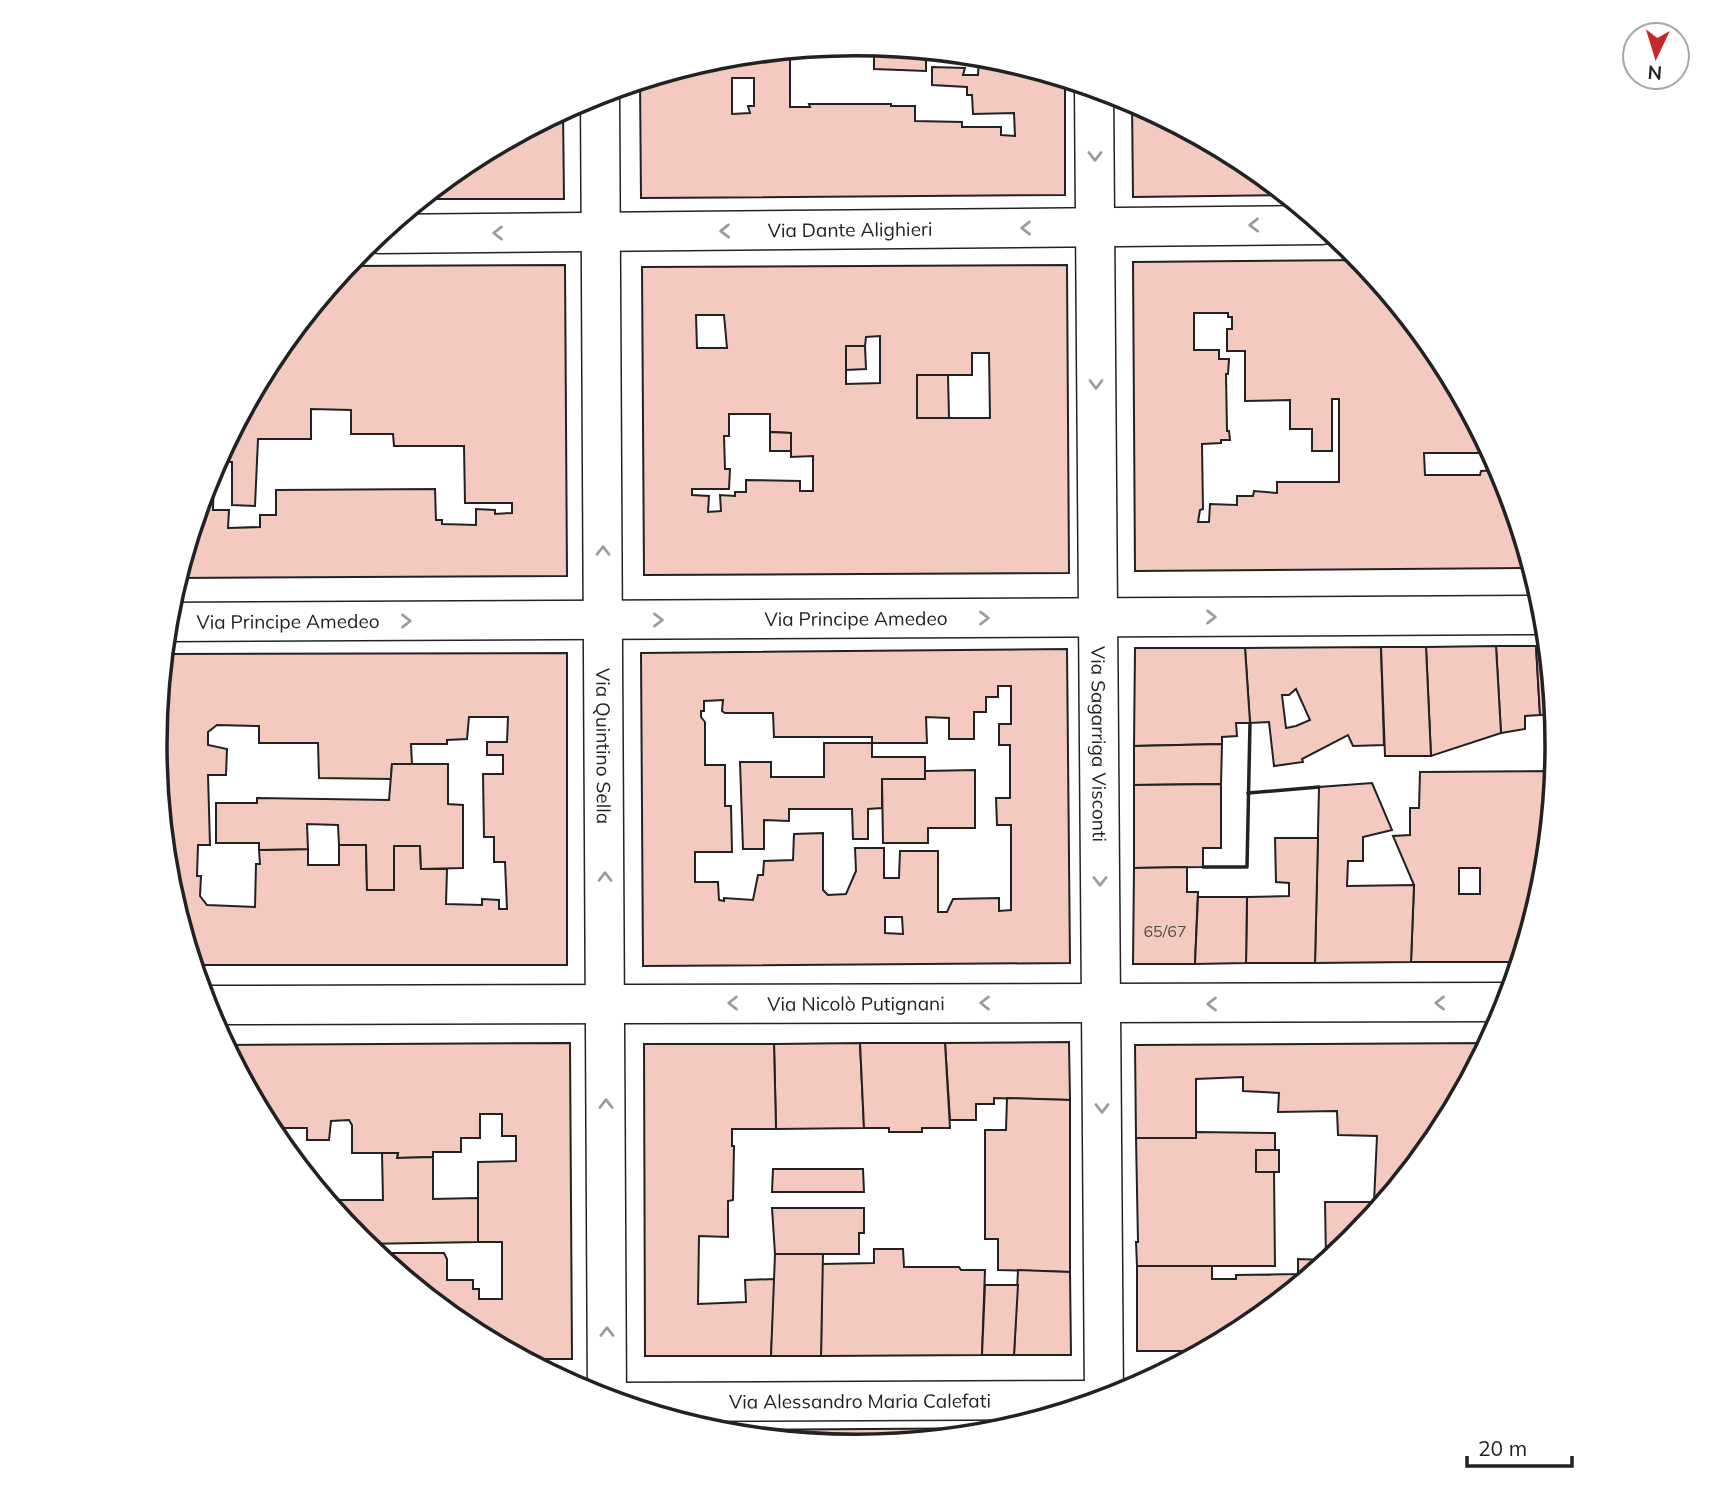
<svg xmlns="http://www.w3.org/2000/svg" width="1712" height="1491" font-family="Mulish,sans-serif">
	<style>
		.building { fill: #f3c9c0; stroke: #222; stroke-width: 2; fill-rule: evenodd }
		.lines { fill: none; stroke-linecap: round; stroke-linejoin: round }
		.minor-casing { stroke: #222; stroke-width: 41 }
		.minor { stroke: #fff; stroke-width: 38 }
		.wall { stroke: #222; stroke-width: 3.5 }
		.oneway { stroke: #9c9c9c }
		.labels { text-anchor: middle; stroke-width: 5; stroke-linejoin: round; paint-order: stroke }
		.number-label { font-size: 16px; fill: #564c4a }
		.street-label { font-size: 19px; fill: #222; stroke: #fff }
		.rim { fill: none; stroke: #222; stroke-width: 3.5 }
	</style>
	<rect width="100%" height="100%" fill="#fff"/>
	<g class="building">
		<polygon points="874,45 926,51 926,71 874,69"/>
		<path d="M790,50V107H810L809,104H891V106H915V121L962,122V127H1001V135L1015,136L1014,113L973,114L972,95H967V87L932,85V67L965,68L963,75H978L979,56L993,57L1065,79V195L641,198L640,81L719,57ZM732,78H754V106H748L750,113L732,114Z"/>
		<polygon points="1132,101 1246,162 1286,195 1133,197"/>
		<polygon points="563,110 564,199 421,199 466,162"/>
		<path d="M1361,260L1440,356L1491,453H1424L1425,475H1480L1481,471L1501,470L1532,568L1135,571L1133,262ZM1194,313H1228V317H1232V329H1227V351H1245V401L1290,400V429H1312V451H1332V399H1339V482H1277V493L1254,491L1253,496H1237V505L1210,504L1209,522H1198L1200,510L1203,509L1202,444L1221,443V440H1230L1229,431H1227L1226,374H1228L1229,359H1219V350H1194Z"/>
		<polygon points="565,265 567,576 177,578 208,477 214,465 213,510 229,510 228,528 260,527 260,515 276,515 276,490 435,489 436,520 442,520 442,524 476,525 476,509 495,510 495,514 512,513 512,503 465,503 464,446 394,446 393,434 351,434 351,410 311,409 311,439 258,439 255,506 232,505 232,462 216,462 273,355 346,266"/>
		<path d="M1067,265L1069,573L644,575L642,267ZM696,315H724L727,348H697ZM880,336V383L846,384V346H865L866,337ZM972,353H989L990,418H917V375H972ZM729,414H770V432L791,433V457L813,456V491H800V481L746,480V492H735V496L720,495L721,511L708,512L709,496L692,495V489H729L730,469H725L724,436H729Z"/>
		<polygon points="846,346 865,346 866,369 846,370"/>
		<polygon points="917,375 948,375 949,418 917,418"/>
		<polygon points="770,432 791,433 791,451 770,451"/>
		<polygon points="1496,646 1536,646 1540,715 1525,716 1525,729 1501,733"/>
		<polygon points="1496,646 1501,733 1431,756 1426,647"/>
		<polygon points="1536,646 1548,646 1555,714 1540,715"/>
		<path d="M1381,647L1384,745L1353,746L1348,735L1302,759L1303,762L1274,766L1269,722L1250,723L1245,648ZM1296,689L1310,720L1296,726L1286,728L1282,695H1289Z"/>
		<polygon points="1381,647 1426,647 1431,756 1385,756"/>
		<polygon points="1135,648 1245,648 1250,723 1236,723 1237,736 1222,737 1222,744 1134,746"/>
		<path d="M1067,649L1070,963L643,966L641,653ZM998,686H1011V724H999V745H1010V798H996L997,825H1011V910L999,911V898L953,899L947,912H938V851H900L899,878H884V848H855L856,871L846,894L828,895L823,890V833L794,834L793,860L764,861L763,875H758L753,900L724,898V901L719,900L718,882H695V852H732L731,806H725V765H705V722L701,717V711H704V701L723,700L722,711L725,713H773L774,737H872V743H927L926,717L949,718V739H974V712H986V697H998ZM885,917H902L903,934L885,933Z"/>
		<path d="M567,653V965H193L168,882L154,745L163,654ZM469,717H508L507,742H487V755H503V774H483L484,837H494V862H505L507,909H499V900L482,899V905L446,904L447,869H421L420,846H394V890H367L366,845H339V865H308V849L259,850L260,864H256L255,907L207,905L200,896L201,876H197L198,845H210L208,775H226L227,749L208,745V732L217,725L259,726V743H318L319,778L391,779L392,764H412L411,744H447V740L467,739Z"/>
		<polygon points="824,743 872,743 872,757 925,757 925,779 882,779 882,808 868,809 868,839 853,839 852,809 789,809 789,821 764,820 764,849 743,849 740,762 771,762 771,777 824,777"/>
		<polygon points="1222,744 1221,784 1134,785 1134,746"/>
		<polygon points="392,764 448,764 448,804 463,805 463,868 421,869 420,846 394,846 394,890 367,890 366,845 339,845 338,825 307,824 308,849 259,850 259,843 216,843 216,803 257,803 257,798 389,800"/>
		<polygon points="975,770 975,828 928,828 928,843 883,843 882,779 925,779 925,771"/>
		<path d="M1555,771L1544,883L1520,962H1411L1414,885L1393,836L1410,835V808H1419L1420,772ZM1459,868H1480V894H1459Z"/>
		<polygon points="1372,783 1392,830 1363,837 1363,861 1348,861 1347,886 1414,885 1411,962 1315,963 1319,787"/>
		<polygon points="1221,784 1221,848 1203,848 1203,867 1134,868 1134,785"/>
		<polygon points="1275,838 1318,838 1315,963 1246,963 1247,897 1289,896 1289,883 1276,882"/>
		<polygon points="1187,867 1187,892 1198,892 1195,964 1133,964 1134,868"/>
		<polygon points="1198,897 1247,897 1246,963 1195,964"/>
		<polygon points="1069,1042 1070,1100 994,1098 994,1104 976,1104 976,1120 950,1120 945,1043"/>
		<polygon points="570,1043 572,1359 523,1359 466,1329 428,1298 428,1288 416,1288 369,1249 380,1249 381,1256 384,1257 384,1253 444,1253 447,1259 447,1280 473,1280 473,1289 479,1289 479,1299 502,1299 502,1242 478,1242 478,1162 516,1161 516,1136 502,1136 502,1114 480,1114 480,1138 461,1138 461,1152 433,1152 433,1157 397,1158 398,1153 352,1153 352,1125 349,1120 331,1121 329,1140 307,1140 307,1128 269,1128 224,1045"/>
		<polygon points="860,1043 864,1128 776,1129 774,1044"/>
		<polygon points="860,1043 945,1043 950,1128 922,1128 922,1132 889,1132 889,1128 864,1128"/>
		<polygon points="1489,1043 1439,1136 1352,1242 1246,1329 1205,1351 1137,1351 1137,1266 1212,1266 1212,1279 1236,1279 1236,1275 1298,1274 1298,1259 1326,1260 1325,1202 1374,1202 1377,1136 1338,1135 1337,1111 1278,1112 1279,1093 1243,1091 1243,1077 1196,1079 1196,1138 1136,1138 1135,1045"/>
		<polygon points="644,1044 774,1044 776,1129 732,1129 732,1146 734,1146 733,1200 728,1201 728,1237 699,1236 698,1304 746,1302 745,1280 775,1279 771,1356 645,1356"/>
		<polygon points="1007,1098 1070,1100 1070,1272 998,1270 998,1239 985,1239 985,1130 1006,1130"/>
		<polygon points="1196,1132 1275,1133 1275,1150 1256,1150 1256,1172 1274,1172 1275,1266 1137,1266 1136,1242 1138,1242 1136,1138 1196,1138"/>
		<rect x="1256" y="1150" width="23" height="22"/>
		<polygon points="382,1153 398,1153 397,1158 433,1157 433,1199 478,1198 478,1242 362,1244 360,1241 326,1200 383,1200"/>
		<polygon points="773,1169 863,1169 864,1192 772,1192"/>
		<polygon points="772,1208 864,1208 864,1233 859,1233 859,1254 775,1254"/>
		<polygon points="874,1249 903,1249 904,1267 959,1267 961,1270 985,1270 982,1355 821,1356 822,1264 874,1263"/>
		<polygon points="775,1254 823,1254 821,1356 771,1356"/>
		<polygon points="1018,1270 1070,1272 1071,1355 1014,1355"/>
		<polygon points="985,1285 1018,1285 1014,1355 982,1355"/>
		<polygon points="1013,1428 993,1434 856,1447 719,1434 706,1430"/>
	</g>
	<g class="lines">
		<g class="minor-casing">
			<g id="minor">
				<path id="s1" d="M1094,88L1104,1400"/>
				<path id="s2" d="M600,93L607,1400"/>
				<path id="s3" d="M379,234L1322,225"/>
				<path id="s4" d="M166,622L1545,615"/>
				<path id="s5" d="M205,1005L1508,1002"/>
				<path id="s6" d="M615,1402L1104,1400"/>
			</g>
		</g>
		<use href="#minor" class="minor"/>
		<g class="wall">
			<polyline points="1248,793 1319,787"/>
			<polyline points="1203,867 1247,867 1250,723"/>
		</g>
	</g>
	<defs><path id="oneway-chevron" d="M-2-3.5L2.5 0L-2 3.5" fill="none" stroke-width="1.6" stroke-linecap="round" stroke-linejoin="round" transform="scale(1.75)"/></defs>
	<g class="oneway">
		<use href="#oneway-chevron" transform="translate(1095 156) rotate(90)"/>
		<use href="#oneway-chevron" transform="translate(1254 225) rotate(179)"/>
		<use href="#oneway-chevron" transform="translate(1026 228) rotate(179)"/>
		<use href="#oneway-chevron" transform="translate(725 231) rotate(179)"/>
		<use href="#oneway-chevron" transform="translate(498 233) rotate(180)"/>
		<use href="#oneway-chevron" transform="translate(1096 384) rotate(90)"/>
		<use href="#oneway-chevron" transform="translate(603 551) rotate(-90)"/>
		<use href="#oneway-chevron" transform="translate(1211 617)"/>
		<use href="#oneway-chevron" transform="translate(984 618)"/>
		<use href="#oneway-chevron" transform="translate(658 620)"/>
		<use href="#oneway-chevron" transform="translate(406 621)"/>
		<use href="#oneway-chevron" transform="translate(605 877) rotate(-90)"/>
		<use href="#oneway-chevron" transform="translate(1100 881) rotate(90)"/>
		<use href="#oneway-chevron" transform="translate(733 1003) rotate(-180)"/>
		<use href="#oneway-chevron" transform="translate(985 1003) rotate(-180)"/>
		<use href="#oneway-chevron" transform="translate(1440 1003) rotate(180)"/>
		<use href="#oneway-chevron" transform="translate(1212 1004) rotate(180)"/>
		<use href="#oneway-chevron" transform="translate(606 1104) rotate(-90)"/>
		<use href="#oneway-chevron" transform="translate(1102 1108) rotate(90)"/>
		<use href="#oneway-chevron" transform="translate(607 1332) rotate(-90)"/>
	</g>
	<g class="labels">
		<g class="number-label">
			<text x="1165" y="937">65/67</text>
		</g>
		<g class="street-label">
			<text dy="7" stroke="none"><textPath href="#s3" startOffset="471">Via Dante Alighieri</textPath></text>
			<text dy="7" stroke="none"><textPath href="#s4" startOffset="690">Via Principe Amedeo</textPath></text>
			<text dy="7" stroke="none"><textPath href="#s4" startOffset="122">Via Principe Amedeo</textPath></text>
			<text dy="7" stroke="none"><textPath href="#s1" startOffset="656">Via Sagarriga Visconti</textPath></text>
			<text dy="7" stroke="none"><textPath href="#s2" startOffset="653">Via Quintino Sella</textPath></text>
			<text dy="7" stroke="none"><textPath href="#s5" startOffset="651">Via Nicolò Putignani</textPath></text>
			<text dy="7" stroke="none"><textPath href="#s6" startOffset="245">Via Alessandro Maria Calefati</textPath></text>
		</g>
	</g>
	<path d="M0 0H1712V1491H0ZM167 745a689 689 0 1 1 1378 0a689 689 0 1 1-1378 0Z" fill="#fff" fill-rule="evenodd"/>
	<path class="rim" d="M167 745a689 689 0 1 1 1378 0a689 689 0 1 1-1378 0Z"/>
	<g transform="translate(1656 56) rotate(184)"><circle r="33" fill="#ffffff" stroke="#a7a7a7" stroke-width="2"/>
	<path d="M0-5L12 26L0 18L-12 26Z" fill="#c62828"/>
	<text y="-10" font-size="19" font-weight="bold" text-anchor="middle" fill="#222222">N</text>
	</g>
	<path d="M1467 1456v10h105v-10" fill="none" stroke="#222222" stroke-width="3.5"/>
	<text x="1478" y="1456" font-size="21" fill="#222222" stroke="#ffffff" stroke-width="5" paint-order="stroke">20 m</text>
</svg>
